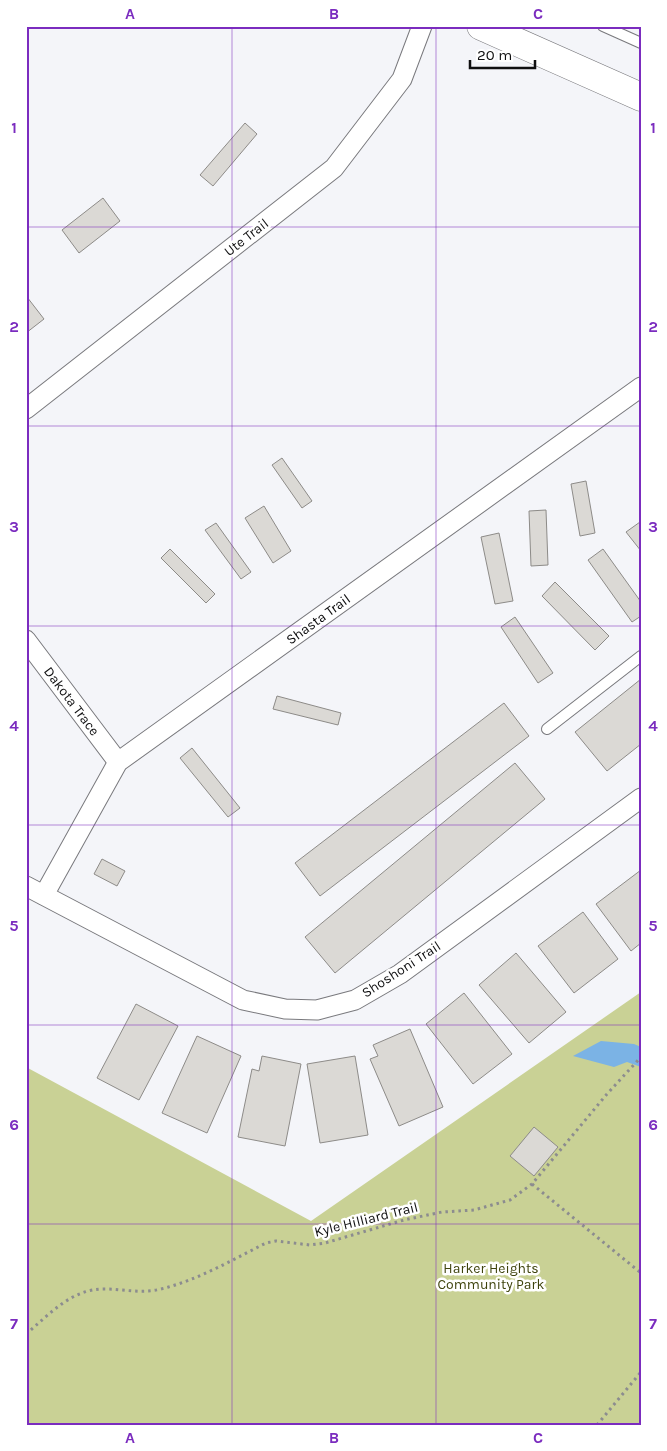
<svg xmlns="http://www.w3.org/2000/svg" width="667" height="1451" font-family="Karla,sans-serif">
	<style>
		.green { fill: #c9d195 }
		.water { fill: #7bb3e5 }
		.building { fill: #dbd9d5; stroke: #8d8b88 }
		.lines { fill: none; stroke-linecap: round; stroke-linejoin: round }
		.lane-casing { stroke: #79797d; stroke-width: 12 }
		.street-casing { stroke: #79797d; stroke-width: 21 }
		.secondary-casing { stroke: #79797d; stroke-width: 29 }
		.path { stroke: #8c8c8f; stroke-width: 3; stroke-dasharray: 2.5 4; stroke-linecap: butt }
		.lane { stroke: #fff; stroke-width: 10 }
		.street { stroke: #fff; stroke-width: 19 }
		.secondary { stroke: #fff; stroke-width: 28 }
		.grid { fill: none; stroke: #7b2cbf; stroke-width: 1; stroke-opacity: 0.55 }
		.labels { text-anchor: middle; stroke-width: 5; stroke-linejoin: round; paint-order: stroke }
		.street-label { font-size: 14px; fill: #0f0f10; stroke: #fff }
		.park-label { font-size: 14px; fill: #3e430c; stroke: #fff }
		.neatline { fill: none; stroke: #7b2cbf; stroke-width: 2 }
		.grid-label { font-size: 16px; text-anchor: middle; font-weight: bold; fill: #7b2cbf }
	</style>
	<rect width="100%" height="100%" fill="#f4f5f9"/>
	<polygon class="green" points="641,992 641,1425 26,1425 26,1067 311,1221"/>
	<polygon class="water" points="601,1041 634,1044 641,1047 641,1067 627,1062 614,1067 573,1056"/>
	<g class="building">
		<polygon points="245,123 257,134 213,186 200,175"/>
		<polygon points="103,198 120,221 79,253 62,230"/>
		<polygon points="26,297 27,297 44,319 26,333"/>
		<polygon points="282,458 312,501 302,508 272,465"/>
		<polygon points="586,481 595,533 580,536 571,484"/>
		<polygon points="264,506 291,551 273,563 245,518"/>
		<polygon points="546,510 548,565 531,566 529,511"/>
		<polygon points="640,522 641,522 641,551 626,532"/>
		<polygon points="216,523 251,572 241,579 205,530"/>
		<polygon points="499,533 513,601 495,604 481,537"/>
		<polygon points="170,549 215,594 206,603 161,558"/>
		<polygon points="603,549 641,602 641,616 632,622 588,560"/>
		<polygon points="555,582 609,636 595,650 542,596"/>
		<polygon points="515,617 553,673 538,683 501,627"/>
		<polygon points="641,679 641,744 607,771 575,732"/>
		<polygon points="277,696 341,713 338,725 273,709"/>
		<polygon points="504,703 529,736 320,896 295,863"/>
		<polygon points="192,748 240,808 228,817 180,758"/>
		<polygon points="515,763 545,799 335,973 305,937"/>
		<polygon points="102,859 125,871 117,886 94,874"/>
		<polygon points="641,870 641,943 631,951 596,904"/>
		<polygon points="583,912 618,959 574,993 538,946"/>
		<polygon points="516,953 566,1012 529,1043 479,985"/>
		<polygon points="464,993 512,1054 473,1084 426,1024"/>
		<polygon points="136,1004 178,1026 139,1100 97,1078"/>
		<polygon points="410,1029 443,1107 399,1126 370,1059 378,1056 373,1045"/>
		<polygon points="197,1036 241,1056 207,1133 162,1113"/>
		<polygon points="262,1056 301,1064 285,1146 238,1137 252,1069 259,1071"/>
		<polygon points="355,1056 368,1135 320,1143 307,1064"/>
		<polygon points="534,1127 558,1147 534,1176 510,1156"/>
	</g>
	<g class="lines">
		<g class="lane-casing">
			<g id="lane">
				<polyline points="603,26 641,43"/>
				<polyline points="547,729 641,656"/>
			</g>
		</g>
		<g class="street-casing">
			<g id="street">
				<polyline points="26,409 334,168 402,79 422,26"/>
				<polyline points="26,640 118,762"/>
				<polyline points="26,886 243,1000 285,1009 317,1010 355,1000 400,974 641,798"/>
				<polyline points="44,895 118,762 641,387"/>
			</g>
		</g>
		<g class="secondary-casing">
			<polyline id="secondary" points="481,26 641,97"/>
		</g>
		<g class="path">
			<polyline points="532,1184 641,1273"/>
			<path d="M26,1334C50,1314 71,1289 104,1289C123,1289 141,1294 161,1289C198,1280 232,1260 266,1243L276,1241L310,1245L325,1243L404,1220L442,1212L474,1210L510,1200L532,1184L607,1094L641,1057"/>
			<polyline points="597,1425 641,1372"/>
		</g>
		<use href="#lane" class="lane"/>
		<use href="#street" class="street"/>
		<use href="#secondary" class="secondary"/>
	</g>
	<path class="grid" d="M232,26V1425M436,26V1425M26,227H641M26,426H641M26,626H641M26,825H641M26,1025H641M26,1224H641"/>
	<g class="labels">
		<g class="street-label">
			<text transform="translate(246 237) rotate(-38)" y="5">Ute Trail</text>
			<text transform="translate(318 619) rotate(-36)" y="5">Shasta Trail</text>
			<text transform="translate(72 701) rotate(53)" y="5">Dakota Trace</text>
			<text transform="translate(401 969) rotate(-33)" y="5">Shoshoni Trail</text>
			<text transform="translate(366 1219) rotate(-14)" y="5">Kyle Hilliard Trail</text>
		</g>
		<g class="park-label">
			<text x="491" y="1273">Harker Heights<tspan x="491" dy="16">Community Park</tspan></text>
		</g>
	</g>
	<rect width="667" height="1451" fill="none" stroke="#ffffff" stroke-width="55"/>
	<path d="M470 60v8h65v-8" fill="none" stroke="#0f0f10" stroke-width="2.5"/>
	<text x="477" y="60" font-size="15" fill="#0f0f10" stroke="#ffffff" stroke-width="4" paint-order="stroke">20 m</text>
	<rect x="28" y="28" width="612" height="1396" class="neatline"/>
	<g class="grid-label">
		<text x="130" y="19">A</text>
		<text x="334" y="19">B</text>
		<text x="538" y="19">C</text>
		<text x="14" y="133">1</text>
		<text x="653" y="133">1</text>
		<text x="14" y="332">2</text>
		<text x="653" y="332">2</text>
		<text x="14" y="532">3</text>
		<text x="653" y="532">3</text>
		<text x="14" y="731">4</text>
		<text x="653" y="731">4</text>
		<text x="14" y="931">5</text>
		<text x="653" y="931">5</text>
		<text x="14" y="1130">6</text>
		<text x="653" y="1130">6</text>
		<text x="14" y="1329">7</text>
		<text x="653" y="1329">7</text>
		<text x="130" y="1443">A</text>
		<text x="334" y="1443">B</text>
		<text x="538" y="1443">C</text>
	</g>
</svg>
